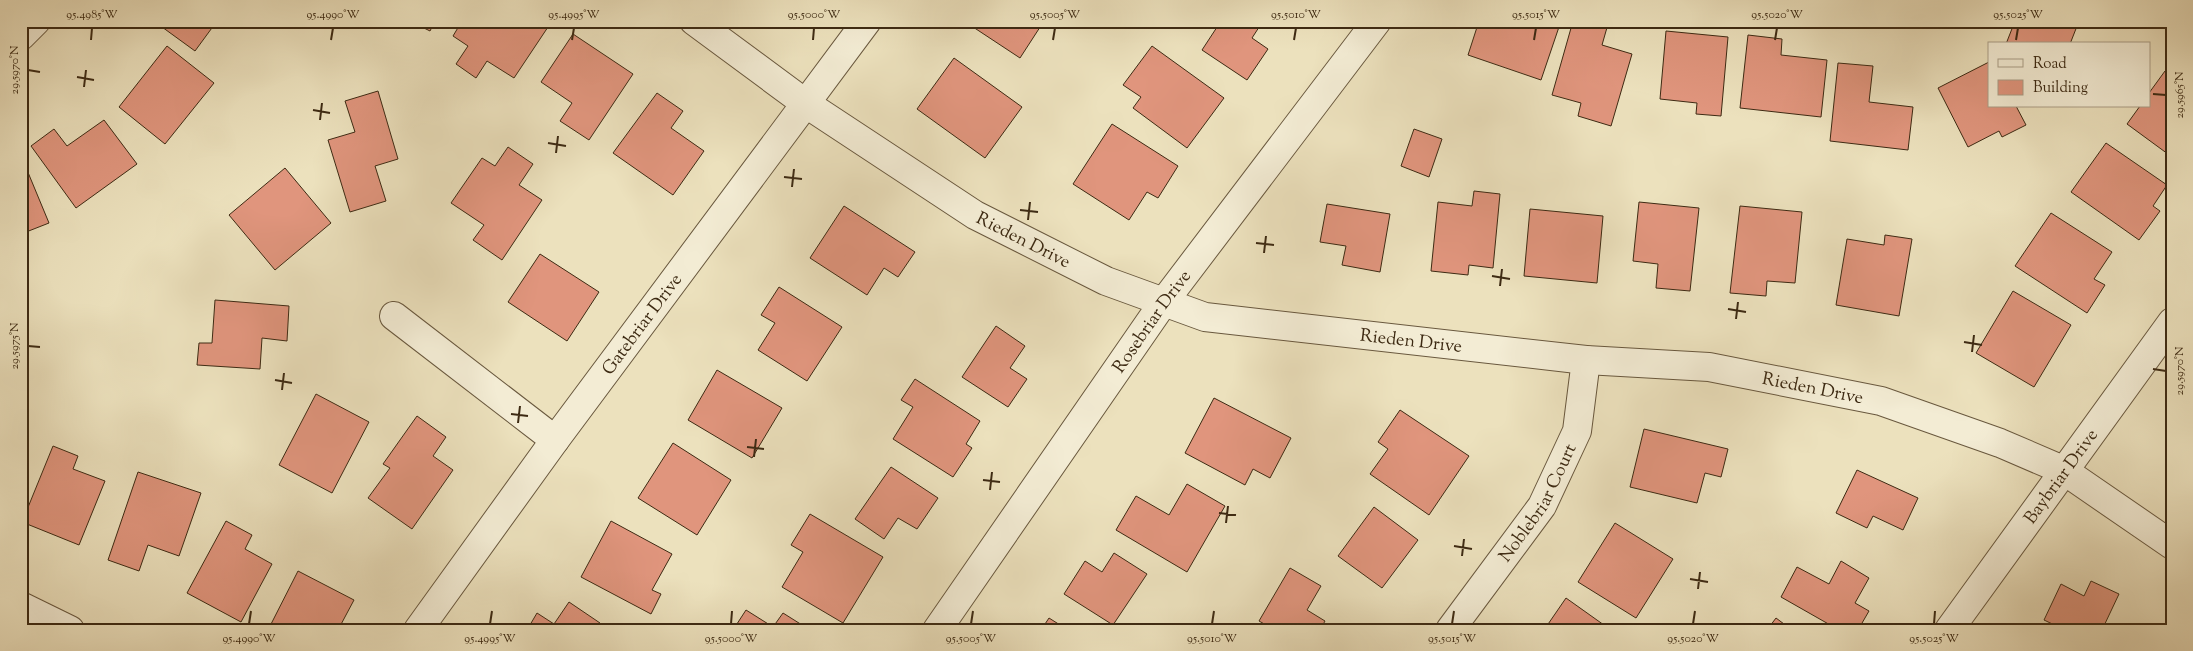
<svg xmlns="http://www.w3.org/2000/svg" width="2193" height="651" font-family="'Sorts Mill Goudy',serif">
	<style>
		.building { fill: #e0957d; stroke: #3d2a13 }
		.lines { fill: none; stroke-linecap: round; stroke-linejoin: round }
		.minor-casing { stroke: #69583e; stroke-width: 30 }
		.minor { stroke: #f3ecd4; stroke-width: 28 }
		.ticks { fill: none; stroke: #3d2a13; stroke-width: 2 }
		.labels { text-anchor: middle; stroke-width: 4; stroke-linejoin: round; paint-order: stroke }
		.street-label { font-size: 18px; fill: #3d2a13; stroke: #f3ecd4 }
		.neatline { fill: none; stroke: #3d2a13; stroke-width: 2 }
		.ticks-label { font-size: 12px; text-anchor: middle; fill: #3d2a13 }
	</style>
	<rect width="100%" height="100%" fill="#ece1bd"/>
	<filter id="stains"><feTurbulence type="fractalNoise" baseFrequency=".004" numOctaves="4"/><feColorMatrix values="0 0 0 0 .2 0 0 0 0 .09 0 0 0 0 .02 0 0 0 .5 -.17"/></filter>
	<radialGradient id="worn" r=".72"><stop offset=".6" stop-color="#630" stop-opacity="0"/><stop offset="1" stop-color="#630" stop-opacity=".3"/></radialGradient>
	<g class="building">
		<polygon points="166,21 217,21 195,51 162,27"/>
		<polygon points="410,21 435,21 430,31"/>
		<polygon points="462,21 552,21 514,78 487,61 476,78 456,64 468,46 453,36"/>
		<polygon points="973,21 1044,21 1020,58 970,25"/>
		<polygon points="1221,21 1263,21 1252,38 1268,49 1247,80 1202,50"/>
		<polygon points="1479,21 1561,21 1541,80 1468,55"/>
		<polygon points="1573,21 1600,21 1608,24 1602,45 1632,54 1611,126 1578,116 1581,103 1552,95"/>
		<polygon points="2015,21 2035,21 2046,26 2048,21 2079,21 2070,44 2006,44"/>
		<polygon points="1666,31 1728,37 1721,116 1696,114 1697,103 1660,99"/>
		<polygon points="573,34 633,74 589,140 560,121 572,103 541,82"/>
		<polygon points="1748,35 1782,39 1781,55 1827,60 1821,117 1740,108"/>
		<polygon points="167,46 214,83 165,144 119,107"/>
		<polygon points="1152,46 1224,98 1187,148 1133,108 1141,97 1123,85"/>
		<polygon points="954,58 1022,107 985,158 917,109"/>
		<polygon points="1989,62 1989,106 2016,106 2026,125 2002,137 1999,131 1968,147 1938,88"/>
		<polygon points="1838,63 1873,66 1869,102 1913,107 1908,150 1830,141"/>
		<polygon points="2165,71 2172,75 2172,157 2127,124 2140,106 2149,106 2149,93"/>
		<polygon points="378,91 398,159 375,166 386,201 350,212 328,140 355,132 345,101"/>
		<polygon points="657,93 683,111 671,128 704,151 673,195 613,153"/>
		<polygon points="104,120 137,164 76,208 31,146 54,129 67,146"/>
		<polygon points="1112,124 1178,166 1158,198 1147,192 1129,220 1073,184"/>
		<polygon points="1414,129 1442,139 1429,177 1401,166"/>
		<polygon points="2106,143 2167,185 2153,206 2160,211 2139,240 2071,192"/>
		<polygon points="508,147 533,164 519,185 542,200 502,260 473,240 484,225 451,203 482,158 495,166"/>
		<polygon points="285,168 331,223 275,270 229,215"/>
		<polygon points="27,170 49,223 21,234 21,172"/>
		<polygon points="1474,191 1500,194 1493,268 1469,265 1468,275 1431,271 1438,202 1472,206"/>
		<polygon points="1639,202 1699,208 1690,291 1656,288 1658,264 1633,261"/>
		<polygon points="1327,204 1390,214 1380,272 1342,265 1346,246 1320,242"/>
		<polygon points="844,206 915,252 898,277 884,268 867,295 810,258"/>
		<polygon points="1740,206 1802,212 1795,283 1767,281 1766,296 1730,293"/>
		<polygon points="1530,209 1603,216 1597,283 1524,276"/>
		<polygon points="2051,213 2112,252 2094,279 2105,285 2087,313 2015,266"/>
		<polygon points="1885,235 1912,239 1899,316 1836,305 1847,239 1884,245"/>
		<polygon points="540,254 599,292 567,341 508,302"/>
		<polygon points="779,287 842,327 807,381 758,350 775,323 761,315"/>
		<polygon points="2013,291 2071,325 2034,387 1976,353"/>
		<polygon points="215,300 289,306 287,341 262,338 260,369 197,365 199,343 212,343"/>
		<polygon points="996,326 1025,346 1010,368 1027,379 1008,407 962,377"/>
		<polygon points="717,370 782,408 752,458 688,420"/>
		<polygon points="915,379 980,421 966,444 972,448 953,477 893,439 913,407 901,400"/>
		<polygon points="316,394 369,422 332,493 279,465"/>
		<polygon points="1214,398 1291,438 1270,478 1253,469 1245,485 1185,453"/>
		<polygon points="1400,410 1469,456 1429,515 1370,474 1388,449 1378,442"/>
		<polygon points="417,416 446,437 433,456 453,470 412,529 368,498 390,468 383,464"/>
		<polygon points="1644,429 1728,449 1721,477 1705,473 1697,503 1630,487"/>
		<polygon points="673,443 731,480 697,535 638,498"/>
		<polygon points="53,446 78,456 73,469 105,481 79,545 22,522"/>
		<polygon points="891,467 938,498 917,529 898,518 884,539 855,519"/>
		<polygon points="1857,470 1918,498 1903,530 1873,516 1867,528 1836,513"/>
		<polygon points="138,472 201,493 179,556 148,545 139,571 108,560"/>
		<polygon points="1187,484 1225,506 1187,572 1116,530 1136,496 1169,515"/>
		<polygon points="1374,507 1418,540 1382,588 1338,556"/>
		<polygon points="810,514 883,557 843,623 782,587 803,552 791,545"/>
		<polygon points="226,521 252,535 245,549 272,564 241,622 187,593"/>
		<polygon points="611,521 672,554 652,590 661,594 651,614 581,577"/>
		<polygon points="1615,523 1673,559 1636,618 1578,582"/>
		<polygon points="1114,553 1147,574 1113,625 1064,594 1085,561 1102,572"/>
		<polygon points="1841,561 1869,578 1855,603 1869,611 1858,630 1839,630 1781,597 1797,567 1829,584"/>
		<polygon points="1290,568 1321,586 1307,610 1325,621 1320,630 1275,630 1259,621"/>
		<polygon points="298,571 354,600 338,630 268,630"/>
		<polygon points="2091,581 2119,594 2102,630 2065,630 2044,620 2061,584 2084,596"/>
		<polygon points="1566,598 1611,630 1544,630"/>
		<polygon points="569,602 600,623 595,630 527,630 537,613 554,624"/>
		<polygon points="746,610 773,627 783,613 810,630 733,630"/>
		<polygon points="1049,618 1068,630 1041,630"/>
		<polygon points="1776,618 1792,630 1767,630"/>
	</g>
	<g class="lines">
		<g class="minor-casing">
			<g id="minor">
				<path id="s1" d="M694,21L805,103L975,215L1106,281L1205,317L1586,360L1709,367L1881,401L2000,443L2063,470L2172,545"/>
				<polyline points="21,36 36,21"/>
				<polyline points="394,316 555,440"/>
				<polyline points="21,606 70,630"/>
				<path id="s2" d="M418,630L555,440L867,21"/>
				<path id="s3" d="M937,630L1163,303L1377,21"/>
				<path id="s4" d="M1450,630L1542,506L1577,431L1586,360"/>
				<path id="s5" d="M1949,630L2172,322"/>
			</g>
		</g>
		<use href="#minor" class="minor"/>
	</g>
	<path class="ticks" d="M91,40L92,28M331,40L333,28M572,40L574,28M813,40L814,28M1053,40L1055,28M1294,40L1296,28M1534,40L1536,28M1775,40L1777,28M2016,40L2018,28M28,70L40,72M77,77L94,80M84,87L86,70M2153,94L2166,95M313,110L330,113M320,120L322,103M548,143L566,146M556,153L558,136M784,177L802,179M792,187L794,169M1020,210L1038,212M1028,220L1030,202M1256,243L1274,245M1264,253L1266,236M1492,276L1510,279M1500,286L1502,269M1728,309L1746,312M1736,319L1738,302M1964,342L1982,345M28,346L40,347M1972,352L1974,335M2153,369L2166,371M275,380L292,383M282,390L284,373M511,414L528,416M518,423L520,406M747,447L764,449M754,457L756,439M983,480L1000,482M990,490L992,472M1219,513L1236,515M1226,523L1228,506M1454,546L1472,549M1462,556L1464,539M1690,579L1708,582M1698,589L1700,572M249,624L251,611M490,624L492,611M731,624L732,611M971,624L973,611M1212,624L1214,611M1452,624L1454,611M1693,624L1695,611M1934,624L1935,611"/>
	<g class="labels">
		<g class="street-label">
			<text dy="6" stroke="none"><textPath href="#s1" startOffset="396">Rieden Drive</textPath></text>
			<text dy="6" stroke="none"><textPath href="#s3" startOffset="376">Rosebriar Drive</textPath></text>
			<text dy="6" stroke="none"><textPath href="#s2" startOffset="379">Gatebriar Drive</textPath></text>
			<text dy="6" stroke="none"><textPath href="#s1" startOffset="801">Rieden Drive</textPath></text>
			<text dy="6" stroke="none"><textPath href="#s1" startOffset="1206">Rieden Drive</textPath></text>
			<text dy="6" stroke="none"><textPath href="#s5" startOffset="190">Baybriar Drive</textPath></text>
			<text dy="6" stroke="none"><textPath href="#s4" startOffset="155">Noblebriar Court</textPath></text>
		</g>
	</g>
	<rect width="2193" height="651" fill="none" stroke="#ece1bd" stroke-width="55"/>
	<rect x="1988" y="42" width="162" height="65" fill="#f3ecd4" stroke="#aa9e87"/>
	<rect x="1998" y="59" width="25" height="8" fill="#f3ecd4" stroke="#aa9e87"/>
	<text x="2033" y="68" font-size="15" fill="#3d2a13">Road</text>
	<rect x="1998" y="80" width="25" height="15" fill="#e0957d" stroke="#aa9e87"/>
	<text x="2033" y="92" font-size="15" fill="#3d2a13">Building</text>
	<rect x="28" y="28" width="2138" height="596" class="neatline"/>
	<g class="ticks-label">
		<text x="92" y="18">95.4985°W</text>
		<text x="333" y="18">95.4990°W</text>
		<text x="574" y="18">95.4995°W</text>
		<text x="814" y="18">95.5000°W</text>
		<text x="1055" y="18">95.5005°W</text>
		<text x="1296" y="18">95.5010°W</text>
		<text x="1536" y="18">95.5015°W</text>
		<text x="1777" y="18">95.5020°W</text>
		<text x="2018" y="18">95.5025°W</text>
		<text transform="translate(14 70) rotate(-90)" y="4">29.5970°N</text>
		<text transform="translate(2179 95) rotate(-90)" y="4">29.5965°N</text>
		<text transform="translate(14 346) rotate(-90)" y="4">29.5975°N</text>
		<text transform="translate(2179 371) rotate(-90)" y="4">29.5970°N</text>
		<text x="249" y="642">95.4990°W</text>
		<text x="490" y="642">95.4995°W</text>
		<text x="731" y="642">95.5000°W</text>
		<text x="971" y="642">95.5005°W</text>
		<text x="1212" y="642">95.5010°W</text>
		<text x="1452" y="642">95.5015°W</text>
		<text x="1693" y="642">95.5020°W</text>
		<text x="1934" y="642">95.5025°W</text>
	</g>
	<rect width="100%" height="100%" filter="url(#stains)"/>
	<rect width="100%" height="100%" fill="url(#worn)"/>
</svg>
